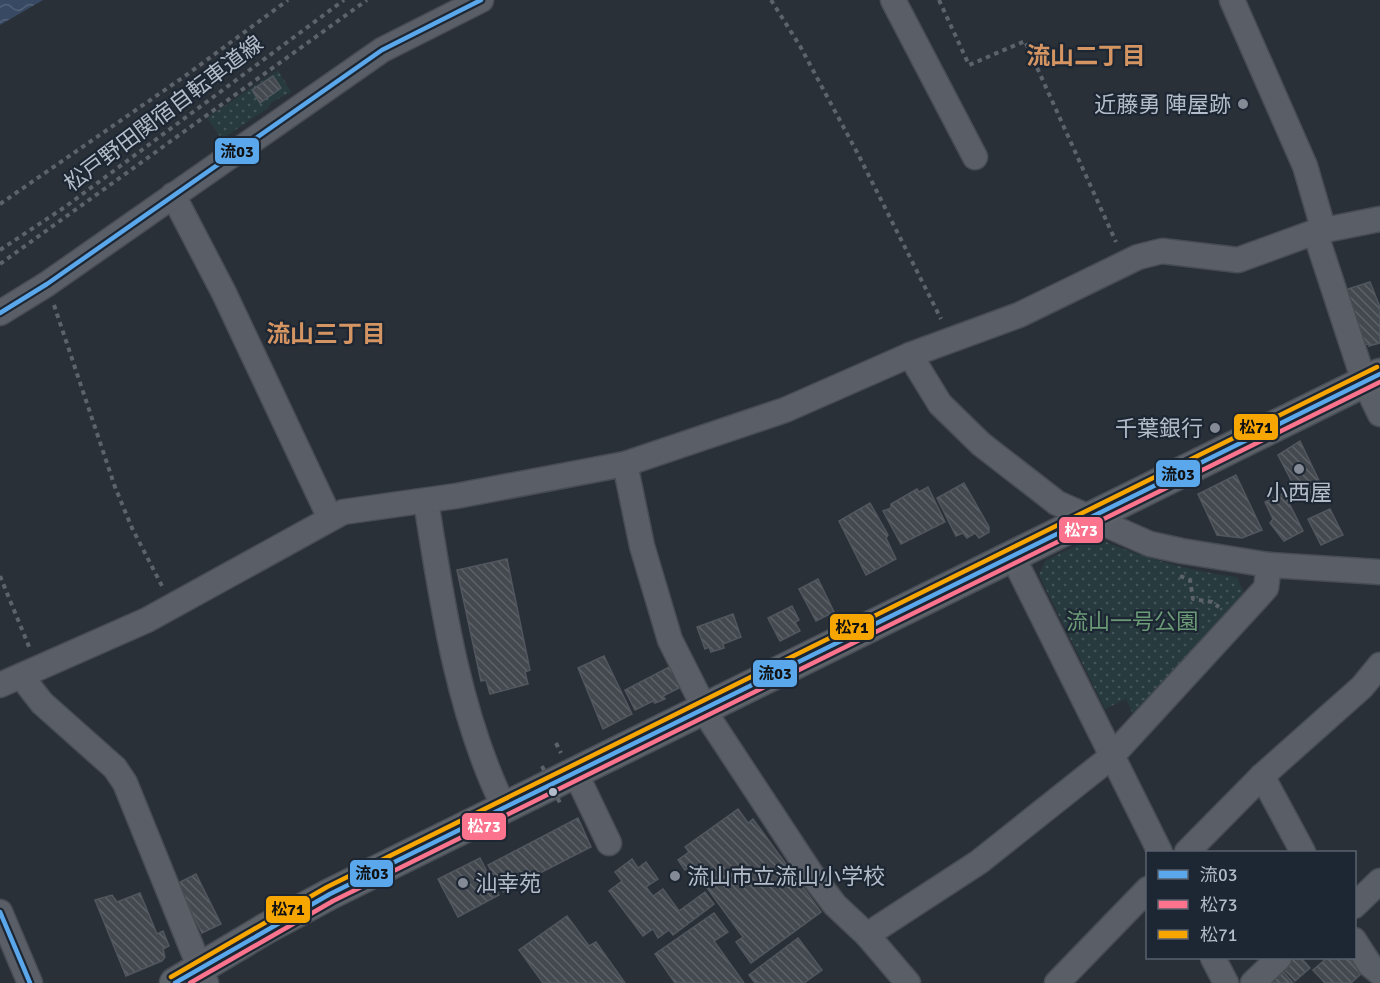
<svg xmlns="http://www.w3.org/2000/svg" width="1380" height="983" font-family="Signika,'Noto Sans JP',sans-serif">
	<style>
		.park { fill: url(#park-dots) }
		.water { fill: url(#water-waves) }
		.building { fill: url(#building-back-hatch); stroke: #52575f; stroke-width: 1.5 }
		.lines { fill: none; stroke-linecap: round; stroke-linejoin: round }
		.minor-casing { stroke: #484c53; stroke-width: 27 }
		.major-casing { stroke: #484c55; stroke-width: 33 }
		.path { stroke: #5d636a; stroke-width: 4; stroke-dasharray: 4.5 4.5; stroke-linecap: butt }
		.minor { stroke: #5a5e66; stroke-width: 24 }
		.major { stroke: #5c6168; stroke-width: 30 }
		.path-bridge { stroke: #5d636a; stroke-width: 4; stroke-dasharray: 4.5 4.5; stroke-linecap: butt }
		.bus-1-casing { stroke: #1d2633; stroke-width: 9 }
		.bus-2-casing { stroke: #1d2633; stroke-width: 9 }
		.bus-3-casing { stroke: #1d2633; stroke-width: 9 }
		.bus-1 { stroke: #5aa8eb; stroke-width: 4.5 }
		.bus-2 { stroke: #fc738d; stroke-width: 4.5 }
		.bus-3 { stroke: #f7a600; stroke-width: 4.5 }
		.poi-dot { fill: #848b96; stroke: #1d2633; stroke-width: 2 }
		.bus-dot { fill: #b4bcc9; stroke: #1d2633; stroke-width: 2 }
		.labels { text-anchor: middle; stroke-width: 4.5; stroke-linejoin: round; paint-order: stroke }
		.poi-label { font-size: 22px; fill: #b4bcc9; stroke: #1d2633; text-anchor: end }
		.street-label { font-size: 22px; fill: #b4bcc9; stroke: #1d2633 }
		.park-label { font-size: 22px; fill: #6b9a76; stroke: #1d2633 }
		.neighbourhood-label { font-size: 24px; font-weight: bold; fill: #d59563; stroke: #1d2633 }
		.line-badge { stroke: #1d2633; stroke-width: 2 }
		.badge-label { font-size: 16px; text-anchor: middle; font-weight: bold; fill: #fff }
		.pale-badge-label { font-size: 16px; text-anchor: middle; font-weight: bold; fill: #111 }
	</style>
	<defs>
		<pattern id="park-dots" width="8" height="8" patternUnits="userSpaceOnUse" patternTransform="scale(1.5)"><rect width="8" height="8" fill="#273a3e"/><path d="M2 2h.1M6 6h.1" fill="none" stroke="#445559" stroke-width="1.8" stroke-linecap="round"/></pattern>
		<pattern id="water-waves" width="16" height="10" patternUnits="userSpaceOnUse" patternTransform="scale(1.5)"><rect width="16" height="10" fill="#384963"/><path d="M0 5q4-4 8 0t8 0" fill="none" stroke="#526178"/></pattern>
		<pattern id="building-back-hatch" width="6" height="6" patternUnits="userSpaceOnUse" patternTransform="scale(1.5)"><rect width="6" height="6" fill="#444950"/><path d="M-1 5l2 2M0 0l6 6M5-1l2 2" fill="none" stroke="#5d6168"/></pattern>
	</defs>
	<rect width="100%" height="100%" fill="#2a3038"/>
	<g class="park">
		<polygon points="278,70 291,92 272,102 268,108 222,139 207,118"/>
		<path d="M1094,537C1140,557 1187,571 1237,577L1244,593L1133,714L1126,699L1105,709L1039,575L1045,561Z"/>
	</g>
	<polygon class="water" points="0,0 43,0 0,25"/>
	<g class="building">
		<polygon points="273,76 281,88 260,103 252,90"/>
		<polygon points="1370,282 1380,307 1380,343 1369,346 1369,344 1364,345 1345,290"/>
		<polygon points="1300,441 1323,489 1296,501 1289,486 1293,484 1278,455"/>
		<polygon points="1236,475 1262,530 1242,538 1217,535 1198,494"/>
		<polygon points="964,483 989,527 989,532 979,538 975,533 967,538 963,533 956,536 937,498"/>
		<polygon points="928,487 945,522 901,544 883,511 891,508 891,504 917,489 919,492"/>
		<polygon points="1284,493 1303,531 1284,541 1270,523 1273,519 1265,502"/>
		<polygon points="870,503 888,535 886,538 896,559 866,575 839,521"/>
		<polygon points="1330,509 1343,535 1321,545 1308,519"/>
		<polygon points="507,559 530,670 525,672 528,684 490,694 486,680 481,681 457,570"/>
		<polygon points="818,579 834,612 816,621 799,589"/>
		<polygon points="792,606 799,620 795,622 800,631 780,641 768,618"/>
		<polygon points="733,614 741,637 723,644 724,648 711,652 709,647 705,649 697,627"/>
		<polygon points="604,656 632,714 603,729 578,668"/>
		<polygon points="673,665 683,686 663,696 665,699 655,703 653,701 635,710 625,690"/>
		<polygon points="738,809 748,823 753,819 821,912 751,963 736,942 743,937 691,866 685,870 678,860 689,852 685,847"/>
		<polygon points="578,818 591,847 503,892 488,865"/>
		<polygon points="480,858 499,895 458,917 438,879"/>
		<polygon points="632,859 638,868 646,862 658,879 646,887 653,896 663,889 679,911 705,892 714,904 673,935 669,930 658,938 653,929 643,936 609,891 622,881 615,872"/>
		<polygon points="196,874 221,924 202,933 178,883"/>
		<polygon points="140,893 157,934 163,931 169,946 163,949 165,957 162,961 126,976 95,900 112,895 117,902"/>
		<polygon points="714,913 728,932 714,941 744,983 675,983 655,954"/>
		<polygon points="567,916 589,946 596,942 625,983 543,983 519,950"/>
		<polygon points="798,938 822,970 804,983 755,983 749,975"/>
		<polygon points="1294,958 1301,958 1310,968 1295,981 1283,968"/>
		<polygon points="1327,958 1348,958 1362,973 1351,983 1325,983 1313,970"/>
		<polygon points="1281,969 1293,983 1264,983"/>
	</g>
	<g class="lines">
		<g class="minor-casing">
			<g id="minor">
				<polyline points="893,0 975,157"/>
				<polyline points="1232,0 1305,166 1324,231"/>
				<polyline points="173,195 224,293 330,518"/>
				<polyline points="1315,232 1364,381 1380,414"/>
				<polyline points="0,313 47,284 382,50 481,0"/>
				<polyline points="910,355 940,404 981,444 1057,503 1150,544 1182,551 1269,565 1380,572"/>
				<polyline points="625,464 642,546 670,640 712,723 812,875 835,905 867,935 908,983"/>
				<path d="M426,501C442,603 458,713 504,807"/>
				<polyline points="1012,555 1160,852"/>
				<polyline points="21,676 42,703 115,768 125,783 206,983"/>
				<polyline points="0,685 147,620 343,512 456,496 625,464 785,410 910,355 1019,315 1138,257 1162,251 1238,260 1315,232 1380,219"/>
				<polyline points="575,772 609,843"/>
				<polyline points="1262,776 1303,852"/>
				<polyline points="1187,852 1262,776 1362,687 1380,665"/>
				<polyline points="1354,906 1380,881"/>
				<polyline points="0,912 30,983"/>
				<polyline points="867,935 979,862 1111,757 1266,588 1269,565"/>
				<polyline points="1354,940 1370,965 1380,973"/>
				<polyline points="1213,958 1226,983"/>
				<polyline points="1057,983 1148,889"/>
				<polyline points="1253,983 1279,958"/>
			</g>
		</g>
		<g class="major-casing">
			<polyline id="major" points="175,983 265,929 330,894 1380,374"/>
		</g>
		<g class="path">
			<polyline points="771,0 800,46 859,156 941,319"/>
			<polyline points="939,0 969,65 1025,41 1116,242"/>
			<polyline points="0,204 185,76 288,0"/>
			<polyline points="0,250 65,207 344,0"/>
			<polyline points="0,264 367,0"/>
			<polyline points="54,305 115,487 132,528 162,586"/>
			<polyline points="0,576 30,649"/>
			<polyline points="1180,576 1190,580 1193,599 1212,602 1219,607"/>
			<polyline points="556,743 561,753"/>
		</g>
		<use href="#minor" class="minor"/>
		<use href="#major" class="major"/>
		<polyline class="path-bridge" points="542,766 560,803"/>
		<g class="bus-1-casing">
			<g id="bus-1">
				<polyline points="0,313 47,284 382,50 481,0"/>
				<polyline points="0,912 30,983"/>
				<polyline points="175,983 330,894 1380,374"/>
			</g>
		</g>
		<g class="bus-2-casing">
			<polyline id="bus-2" points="190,983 333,901 1380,382"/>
		</g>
		<g class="bus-3-casing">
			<polyline id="bus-3" points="171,977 327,887 1377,367"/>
		</g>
		<use href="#bus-1" class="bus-1"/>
		<use href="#bus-2" class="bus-2"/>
		<use href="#bus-3" class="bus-3"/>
	</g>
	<g class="poi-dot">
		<circle cx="1243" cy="104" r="6"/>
		<circle cx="1215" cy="428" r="6"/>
		<circle cx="1299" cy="469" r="6"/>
		<circle cx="675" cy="876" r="6"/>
		<circle cx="463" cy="883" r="6"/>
	</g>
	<circle class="bus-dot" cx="553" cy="792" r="5"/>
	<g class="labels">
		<g class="poi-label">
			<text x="1231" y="112">近藤勇 陣屋跡</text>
			<text x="1203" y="436">千葉銀行</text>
			<text x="1299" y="500" text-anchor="middle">小西屋</text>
			<text x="687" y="884" text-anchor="start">流山市立流山小学校</text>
			<text x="475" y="891" text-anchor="start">汕幸苑</text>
		</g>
		<g class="street-label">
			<text transform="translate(163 113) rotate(-37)" y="8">松戸野田関宿自転車道線</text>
		</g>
		<g class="park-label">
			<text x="1132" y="629">流山一号公園</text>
		</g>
		<g class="neighbourhood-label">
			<text x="1086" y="64">流山二丁目</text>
			<text x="326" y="342">流山三丁目</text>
		</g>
	</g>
	<g class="line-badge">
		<rect x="214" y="137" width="46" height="28" rx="6" fill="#5aa8eb"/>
		<rect x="1233" y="413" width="46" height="28" rx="6" fill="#f7a600"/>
		<rect x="1155" y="459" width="46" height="29" rx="6" fill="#5aa8eb"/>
		<rect x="1058" y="516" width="46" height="28" rx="6" fill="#fc738d"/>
		<rect x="829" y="613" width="46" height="28" rx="6" fill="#f7a600"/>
		<rect x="752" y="659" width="46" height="29" rx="6" fill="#5aa8eb"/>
		<rect x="461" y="812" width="46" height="29" rx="6" fill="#fc738d"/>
		<rect x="349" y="859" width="45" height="29" rx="6" fill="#5aa8eb"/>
		<rect x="265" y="895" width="46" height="29" rx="6" fill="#f7a600"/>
	</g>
	<g class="badge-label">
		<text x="1081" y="536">松73</text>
		<text x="484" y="832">松73</text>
	</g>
	<g class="pale-badge-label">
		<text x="237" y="157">流03</text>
		<text x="1256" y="433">松71</text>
		<text x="1178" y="480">流03</text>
		<text x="852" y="633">松71</text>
		<text x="775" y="679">流03</text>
		<text x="372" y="879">流03</text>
		<text x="288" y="915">松71</text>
	</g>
	<rect x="1146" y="851" width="210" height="108" fill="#1d2633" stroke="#59626f" stroke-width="1.5"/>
	<rect x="1158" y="870" width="30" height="9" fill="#5aa8eb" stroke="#59626f" stroke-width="1.5"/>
	<text x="1200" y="881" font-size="18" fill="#b4bcc9">流03</text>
	<rect x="1158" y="900" width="30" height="9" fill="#fc738d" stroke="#59626f" stroke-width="1.5"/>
	<text x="1200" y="911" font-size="18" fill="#b4bcc9">松73</text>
	<rect x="1158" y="930" width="30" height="9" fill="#f7a600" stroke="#59626f" stroke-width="1.5"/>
	<text x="1200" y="941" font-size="18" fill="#b4bcc9">松71</text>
</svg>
